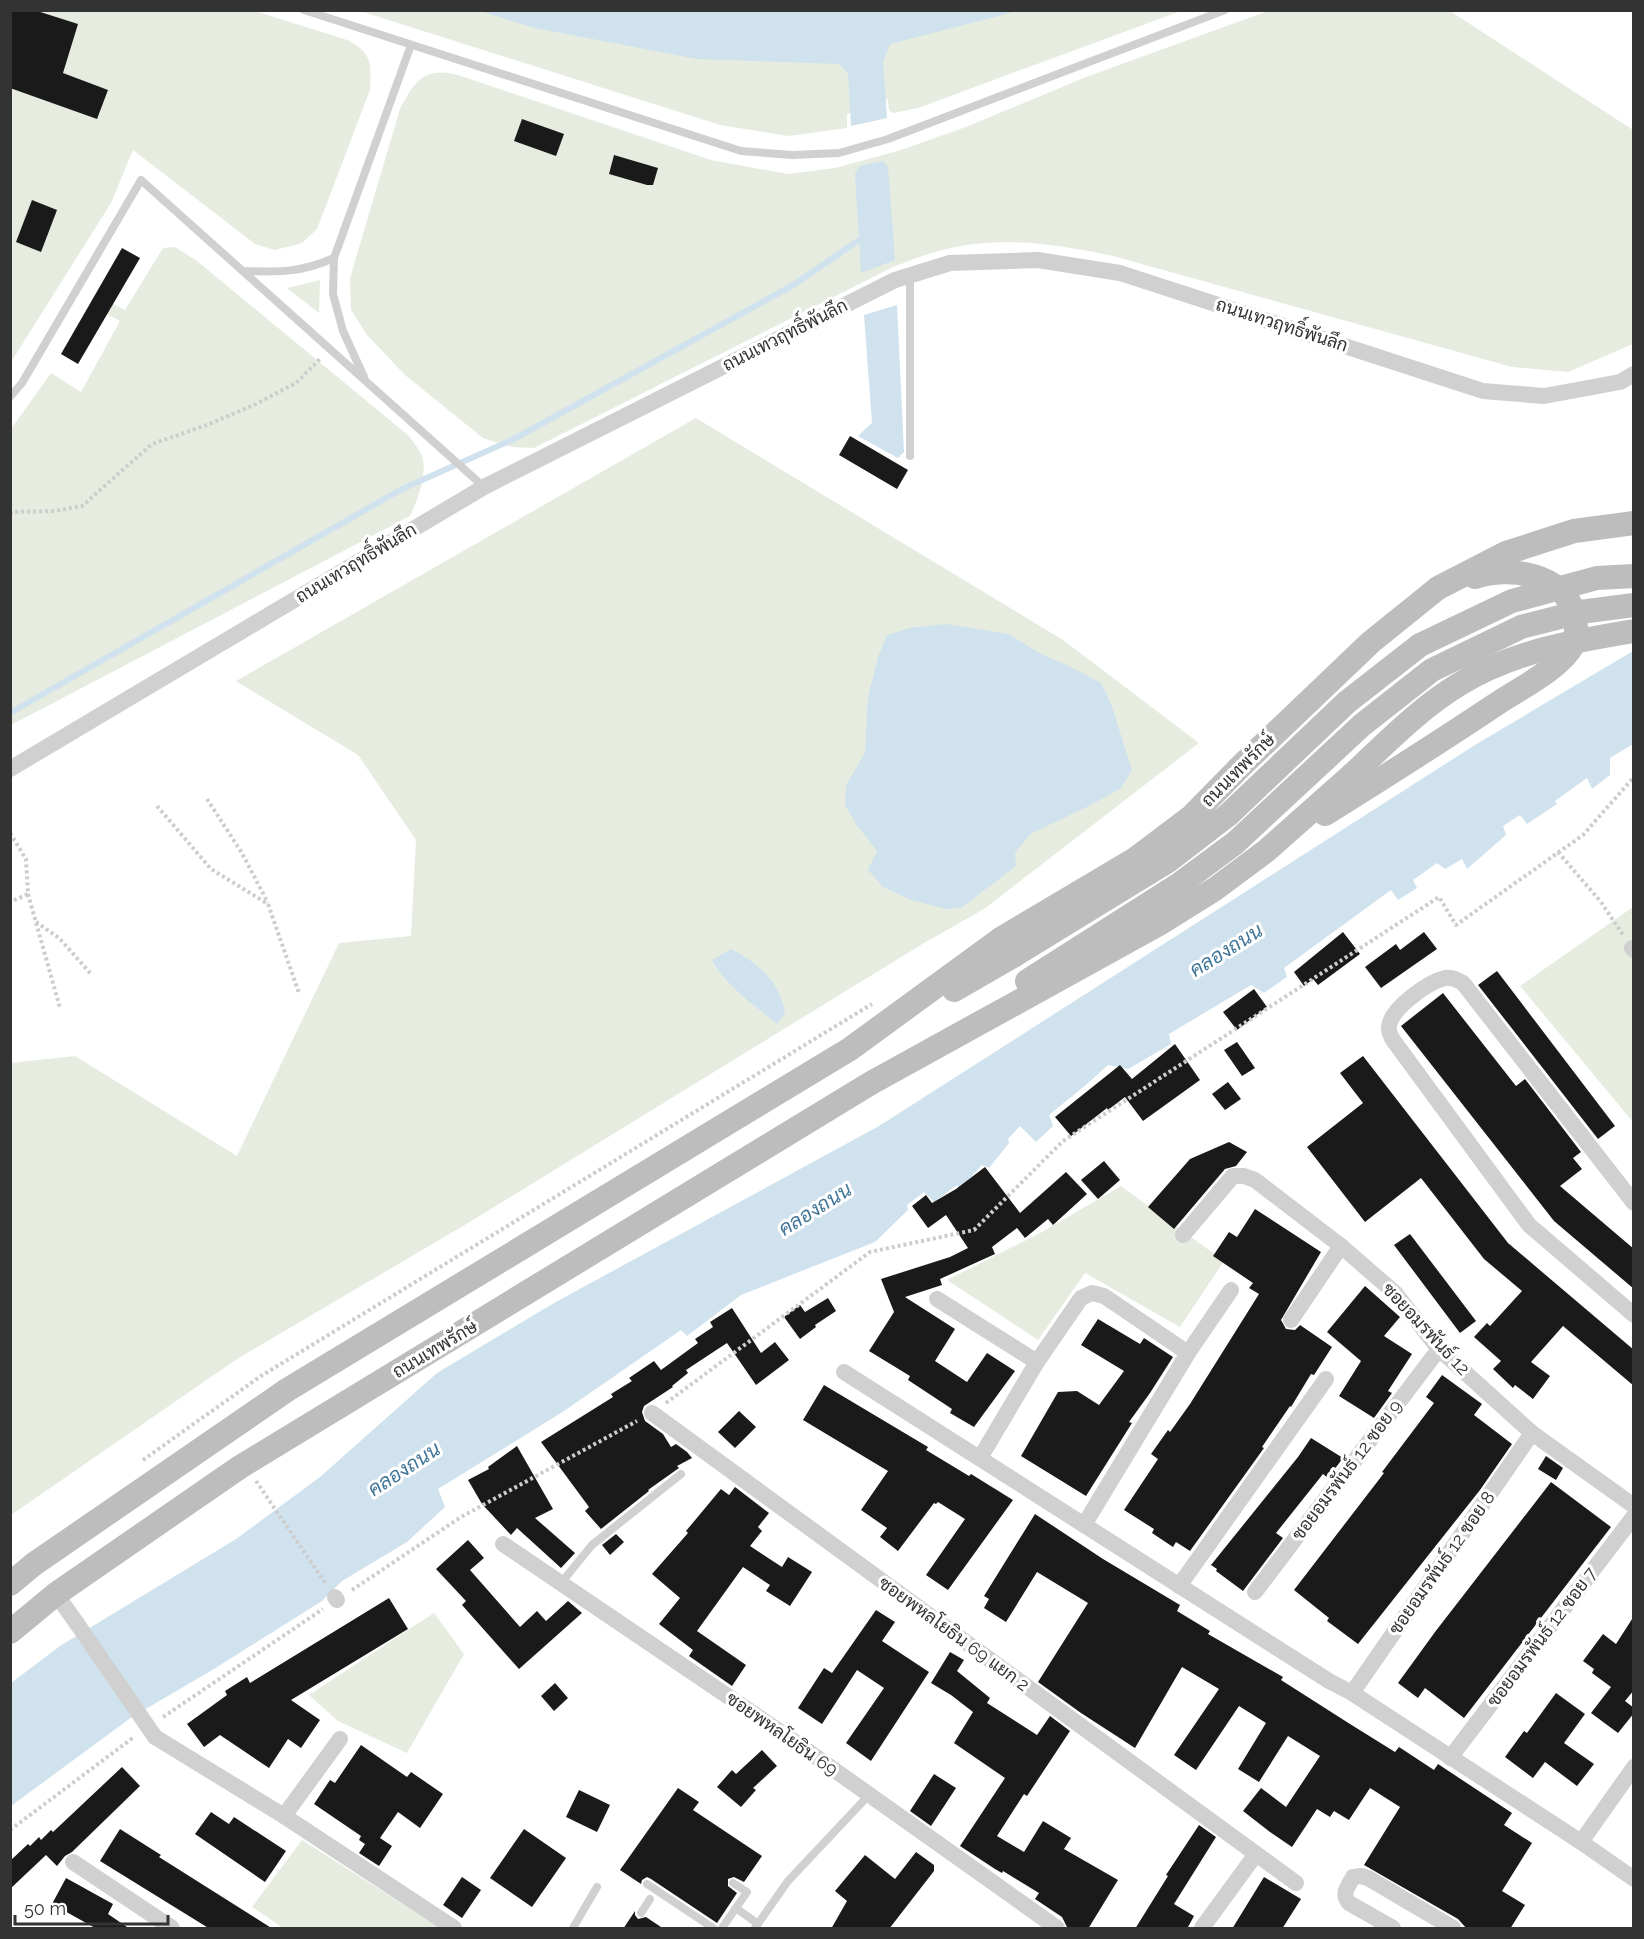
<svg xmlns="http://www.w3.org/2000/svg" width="1644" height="1939" font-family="Raleway,Sarabun,sans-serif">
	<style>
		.green { fill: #e6ecdf }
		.water { fill: #cfe2ee }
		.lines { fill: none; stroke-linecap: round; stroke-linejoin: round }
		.stream { stroke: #cfe2ee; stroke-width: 6 }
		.building { fill: #1a1a1a }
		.path { stroke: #cdcdcd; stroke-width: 4; stroke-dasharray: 3 3; stroke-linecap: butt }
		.service { stroke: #d0d0d0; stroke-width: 8 }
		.minor { stroke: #d0d0d0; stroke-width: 16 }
		.secondary { stroke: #bdbdbd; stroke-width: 24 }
		.minor-bridge { stroke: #d0d0d0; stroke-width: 16 }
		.secondary-bridge { stroke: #bdbdbd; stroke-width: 24 }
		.labels { text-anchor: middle; stroke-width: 6; stroke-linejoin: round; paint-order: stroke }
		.street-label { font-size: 18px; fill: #333; stroke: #fff }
		.water-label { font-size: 20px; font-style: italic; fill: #3f7597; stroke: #fff }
	</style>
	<rect width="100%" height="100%" fill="#fff"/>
	<g class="green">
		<path d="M11,11H255L347,40C373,53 371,64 370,90L317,229L302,243L275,250L255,244L133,150L111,203L11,362Z"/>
		<polygon points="360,11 1181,11 918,108 893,113 889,110 888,99 847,114 847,128 788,136 720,125"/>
		<path d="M1268,11H1450L1633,130V344L1568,372L1512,367L1113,256C1057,244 998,235 942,250C926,254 909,261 893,267L534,448L512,447L483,438L405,375L367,335L351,310L350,278L400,109C414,82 424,66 458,75L711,160L788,174L835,168L901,150L966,127L1086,77Z"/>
		<path d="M175,247L197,261L409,436C413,442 419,449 422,456C428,473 417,501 410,516L11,725V429L51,373L81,392L120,321L92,306L98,296L125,310L163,248Z"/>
		<polygon points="320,280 319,313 287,288"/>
		<polygon points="696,418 1063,640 1199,743 984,909 924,943 468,1223 237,1359 11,1515 11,1063 75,1056 237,1156 339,943 411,936 416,840 358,755 236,681"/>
		<polygon points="1633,907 1633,1122 1520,986"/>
		<polygon points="1121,1186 1224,1261 1180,1327 1085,1273 1038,1340 947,1280 1042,1232"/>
		<polygon points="434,1613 464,1654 407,1753 338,1721 309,1695"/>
		<polygon points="302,1840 440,1928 283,1928 252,1907"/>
	</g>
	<g class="water">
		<polygon points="480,11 480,10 1018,11 890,44 883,62 887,118 851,126 848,74 839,64 697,59 535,28"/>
		<polygon points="883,161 888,167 895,260 861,273 855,174 859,166"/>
		<polygon points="897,305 904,452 898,458 858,436 872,423 864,315"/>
		<polygon points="946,624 1008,634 1043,655 1067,665 1101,683 1111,704 1132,770 1121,788 1089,806 1030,834 1015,853 1016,866 961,908 947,909 911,900 883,887 868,870 877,851 856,824 845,805 846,785 865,753 868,697 878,657 887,635 910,628"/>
		<polygon points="1633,651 1633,744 1610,758 1610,775 1592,789 1587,778 1555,801 1557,804 1527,824 1520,815 1503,826 1506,835 1467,869 1462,859 1445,869 1437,863 1413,880 1417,888 1398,900 1391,890 1284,968 1287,977 1264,993 1251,985 1169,1034 1171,1044 1128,1069 1108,1065 1087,1084 1049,1115 1053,1126 1036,1142 1020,1126 1008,1139 1009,1143 989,1168 982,1165 967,1181 962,1193 957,1185 934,1202 924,1192 907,1205 908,1210 875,1242 741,1295 687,1336 681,1330 564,1411 438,1489 445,1507 407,1542 342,1581 322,1601 214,1669 132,1717 11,1806 11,1683 60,1646 236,1539 320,1477 437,1373 554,1303 879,1126 1475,745"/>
		<path d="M731,949C758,963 780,981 785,1013L777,1024C755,1006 726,986 712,960Z"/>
	</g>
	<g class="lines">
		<polyline class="stream" points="10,713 402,489 514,439 795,284 859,240"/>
	</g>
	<g class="building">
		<polygon points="10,10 34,10 78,24 63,73 108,90 97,119 10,88"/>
		<polygon points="522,119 564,134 556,156 514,141"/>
		<polygon points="614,155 658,168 653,185 647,185 609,174"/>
		<polygon points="32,200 57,210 41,252 16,242"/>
		<polygon points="122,248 140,258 78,364 61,354"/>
		<polygon points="850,436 908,470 897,489 839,455"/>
		<polygon points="1343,932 1360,954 1318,985 1313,979 1304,986 1294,972"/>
		<polygon points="1424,932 1437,949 1381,988 1365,967 1396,944 1400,950"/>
		<polygon points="1497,971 1615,1126 1598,1139 1478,985"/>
		<polygon points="1254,989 1267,1007 1237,1030 1223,1012"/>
		<polygon points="1443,993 1516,1086 1525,1079 1581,1152 1573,1158 1582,1169 1560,1186 1634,1249 1634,1289 1554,1221 1401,1026"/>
		<polygon points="1237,1042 1255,1068 1242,1076 1224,1050"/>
		<polygon points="1175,1044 1200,1080 1143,1121 1125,1097 1108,1110 1107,1108 1071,1136 1055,1117 1120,1065 1132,1079"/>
		<polygon points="1363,1056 1508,1243 1634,1350 1634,1386 1563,1326 1531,1362 1550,1376 1533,1399 1515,1385 1513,1388 1493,1369 1501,1361 1474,1337 1487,1323 1490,1326 1522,1291 1484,1259 1421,1178 1365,1222 1307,1147 1363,1103 1340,1073"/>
		<polygon points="1228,1082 1241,1099 1225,1110 1212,1094"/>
		<polygon points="1229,1142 1247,1152 1236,1166 1225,1169 1174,1229 1148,1207 1190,1159"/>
		<polygon points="1104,1161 1120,1180 1098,1199 1081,1180"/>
		<polygon points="985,1167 1020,1213 1066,1172 1087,1194 1053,1225 1048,1219 1025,1238 1017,1228 992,1247 995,1254 940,1279 942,1285 905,1297 955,1329 935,1361 967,1382 987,1353 1015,1371 974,1427 950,1413 952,1409 908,1380 910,1376 869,1351 894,1312 881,1279 950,1257 968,1248 946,1215 928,1228 912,1206 926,1195 932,1203 956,1189"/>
		<polygon points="1255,1209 1321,1252 1281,1320 1286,1329 1295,1330 1300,1325 1332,1347 1314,1375 1311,1374 1291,1407 1290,1406 1262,1447 1264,1448 1190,1551 1176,1542 1173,1547 1152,1533 1154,1529 1124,1510 1158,1459 1151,1454 1168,1430 1170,1432 1190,1404 1259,1294 1249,1288 1253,1283 1213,1256 1229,1232 1237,1237"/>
		<polygon points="1410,1234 1476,1321 1460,1333 1394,1245"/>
		<polygon points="1365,1286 1400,1317 1384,1336 1412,1354 1388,1391 1392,1393 1374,1418 1339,1396 1361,1361 1327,1332"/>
		<polygon points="828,1298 836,1311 815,1325 816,1327 800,1339 784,1317 800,1305 805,1312"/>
		<polygon points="732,1308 761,1353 775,1342 789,1360 756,1385 727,1343 686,1370 688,1373 672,1386 673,1387 644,1406 642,1412 645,1421 663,1434 671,1447 676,1444 687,1452 692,1458 677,1466 679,1468 648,1490 649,1491 601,1529 585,1511 589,1507 541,1442 613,1397 611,1394 632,1381 629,1378 654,1361 661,1370 698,1343 695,1339 713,1327 710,1322"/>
		<polygon points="1098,1319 1140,1344 1144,1338 1173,1357 1150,1393 1129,1422 1132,1423 1086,1496 1021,1456 1058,1392 1077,1391 1099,1405 1124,1371 1081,1345"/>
		<polygon points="1442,1375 1482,1404 1474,1415 1512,1444 1480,1490 1358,1644 1327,1621 1329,1618 1294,1590 1384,1473 1382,1472 1434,1403 1426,1397"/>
		<polygon points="824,1385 928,1447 926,1450 969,1476 971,1474 1013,1500 948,1590 926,1575 965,1519 938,1502 936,1504 934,1503 898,1551 880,1537 887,1528 861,1510 888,1471 803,1420"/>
		<polygon points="739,1411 756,1427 735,1448 718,1432"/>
		<polygon points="1311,1438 1343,1458 1328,1478 1323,1474 1276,1533 1283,1538 1243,1591 1216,1571 1217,1569 1211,1565 1298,1457"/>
		<polygon points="517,1446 553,1509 535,1518 575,1553 561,1568 517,1528 511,1535 482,1504 468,1480 489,1469 488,1467"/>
		<polygon points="1546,1456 1563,1468 1556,1480 1538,1469"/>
		<polygon points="1551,1482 1611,1527 1464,1718 1425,1688 1418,1698 1398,1683 1435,1632"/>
		<polygon points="735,1487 769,1513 758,1527 762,1531 750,1546 782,1567 788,1557 812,1572 790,1606 766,1591 770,1585 743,1567 697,1631 746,1665 732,1686 689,1656 693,1650 659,1624 680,1598 652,1574 688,1533 686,1531 721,1489 729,1495"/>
		<polygon points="1035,1514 1103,1559 1180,1605 1177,1611 1210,1631 1208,1634 1283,1677 1281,1680 1350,1724 1395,1752 1399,1747 1434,1770 1438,1764 1512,1813 1504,1825 1532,1843 1502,1891 1525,1905 1510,1929 1467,1929 1458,1919 1364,1865 1400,1807 1370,1788 1349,1820 1334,1811 1330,1817 1317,1809 1292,1847 1270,1832 1243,1811 1261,1788 1286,1807 1320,1756 1288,1736 1259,1782 1238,1769 1266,1723 1239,1706 1196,1770 1174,1755 1219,1689 1182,1667 1135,1748 1081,1713 1038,1682 1088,1603 1037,1572 1006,1622 984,1608 989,1599 984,1596"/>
		<polygon points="616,1534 624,1542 610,1555 602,1545"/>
		<polygon points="468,1540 484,1558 470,1570 520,1627 537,1611 546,1621 568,1601 582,1613 519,1669 462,1605 466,1601 436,1569"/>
		<polygon points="389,1598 408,1629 291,1700 320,1720 301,1748 288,1739 269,1768 220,1735 204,1747 187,1724 227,1695 225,1691 247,1677 250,1683"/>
		<polygon points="876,1610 895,1622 882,1641 929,1672 871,1761 846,1743 884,1688 857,1670 822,1724 798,1708 824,1668 832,1673"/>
		<polygon points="1634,1616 1634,1690 1625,1701 1634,1708 1634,1713 1618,1733 1591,1713 1611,1687 1592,1673 1594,1669 1583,1661 1603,1634 1616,1644"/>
		<polygon points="950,1652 964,1660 957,1671 990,1698 987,1703 1037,1735 1050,1716 1070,1731 1027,1796 1024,1794 997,1836 1024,1852 1043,1821 1071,1838 1064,1849 1118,1880 1088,1929 1070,1929 1067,1927 1062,1917 1035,1899 1039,1893 1003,1871 1002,1873 995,1869 960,1846 1005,1778 954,1743 973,1712 951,1695 931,1683"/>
		<polygon points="555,1683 568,1698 554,1711 541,1696"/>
		<polygon points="1556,1693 1585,1714 1564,1743 1594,1764 1577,1786 1545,1762 1533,1778 1505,1757 1524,1731 1527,1733"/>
		<polygon points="361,1745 407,1777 411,1772 443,1794 420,1828 398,1812 380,1838 392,1846 379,1866 359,1853 365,1844 359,1840 361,1836 314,1804 330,1780 335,1783"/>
		<polygon points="762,1750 777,1766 753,1788 756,1790 741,1807 717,1787 732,1770 736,1774"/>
		<polygon points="122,1767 140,1786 72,1852 65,1856 57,1866 46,1855 10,1889 10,1861 28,1844 30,1846 39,1837 41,1840 51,1830 53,1832"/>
		<polygon points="934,1774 956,1788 931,1826 910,1811"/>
		<polygon points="678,1788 699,1802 693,1810 762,1856 744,1882 734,1877 728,1879 728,1886 737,1893 717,1923 651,1879 647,1877 642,1880 641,1884 620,1870"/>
		<polygon points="579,1790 610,1805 597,1832 566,1817"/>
		<polygon points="211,1812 229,1824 234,1817 286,1851 265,1882 195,1834"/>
		<polygon points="1199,1825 1216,1837 1174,1904 1194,1916 1187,1929 1135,1929 1168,1876 1166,1875"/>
		<polygon points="120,1829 161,1855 159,1857 273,1929 210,1929 100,1861"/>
		<polygon points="524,1829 566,1858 532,1907 490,1878"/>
		<polygon points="916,1852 934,1865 934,1871 889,1929 831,1929 847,1901 835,1891 865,1855 895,1879"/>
		<polygon points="462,1877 481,1890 462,1918 443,1905"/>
		<polygon points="1264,1877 1301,1899 1282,1929 1232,1929"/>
		<polygon points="66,1878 113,1904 108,1914 130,1929 97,1929 52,1904"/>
		<polygon points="635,1911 635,1915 638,1919 646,1917 664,1929 623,1929"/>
	</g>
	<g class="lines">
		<g class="path">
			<polyline points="10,514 12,512 55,511 82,506 152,444 207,425 256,404 296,383 321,358"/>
			<polyline points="207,799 242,853 268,903"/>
			<polyline points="157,806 211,869 268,904 299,993"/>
			<polyline points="10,833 26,859 28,894 10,902"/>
			<polyline points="1558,852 1601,902 1623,935"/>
			<polyline points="28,894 60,1008"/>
			<polyline points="36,922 59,938 92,975"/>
			<polyline points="666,1403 870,1252 974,1230 1063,1141 1439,897 1456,925 1583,835 1634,777"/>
			<polyline points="143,1460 261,1376 872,1004"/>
			<polyline points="256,1481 326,1584"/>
			<polyline points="352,1590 461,1517 637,1421"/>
			<polyline points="163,1717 323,1609"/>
			<polyline points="10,1830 134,1737"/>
		</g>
		<g class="service">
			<polyline points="304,10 741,151 792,155 839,153 888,139 1225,10"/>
			<polyline points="334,258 333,294 343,331 364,377"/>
			<path d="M243,271C279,272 300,273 334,258L411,45"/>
			<polyline points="10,397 22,383 141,180 484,487"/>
			<polyline points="910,456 910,274"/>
			<polyline points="561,1583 592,1545 681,1474"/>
			<polyline points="733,1883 747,1892 736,1908 758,1924"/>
			<polyline points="647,1884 713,1928"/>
			<polyline points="641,1913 650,1899"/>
			<polyline points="573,1928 597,1887"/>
			<polyline points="722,1928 736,1908"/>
			<polyline points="755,1928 788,1881 869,1795"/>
		</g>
		<g class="minor">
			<polyline points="10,769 484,487 895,280 950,263 1038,260 1120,273 1483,391 1544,396 1620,382 1634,374"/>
			<polyline points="1632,948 1634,950"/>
			<path d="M1634,1203L1463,983C1457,980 1452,977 1445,978C1428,982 1390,1009 1389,1027C1388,1031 1391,1036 1393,1040L1529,1225L1634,1315"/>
			<polyline points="1183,1235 1233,1176 1244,1176 1255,1180 1341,1246 1395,1293 1439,1349 1532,1433 1634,1506"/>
			<polyline points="937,1299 1037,1362"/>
			<polyline points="1291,1320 1341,1246"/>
			<polyline points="844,1372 1329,1681 1352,1693 1581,1842 1634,1879"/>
			<polyline points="652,1413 1296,1883"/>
			<polyline points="980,1458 1037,1362 1081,1298 1092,1293 1104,1296 1188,1353"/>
			<polyline points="1084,1525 1188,1353 1231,1290"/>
			<polyline points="503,1544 788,1737 1057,1928"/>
			<polyline points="1179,1586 1326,1379"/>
			<polyline points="1255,1592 1439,1349"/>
			<polyline points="56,1594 78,1625"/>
			<polyline points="335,1597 337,1600"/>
			<polyline points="1352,1693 1532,1433"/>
			<polyline points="155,1737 284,1816 454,1928"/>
			<polyline points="1450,1758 1634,1516"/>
			<polyline points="284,1816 340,1739"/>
			<polyline points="1581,1842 1634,1767"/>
			<polyline points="73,1862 172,1928"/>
			<polyline points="1202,1928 1256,1854"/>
			<path d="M1393,1928L1349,1903C1341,1893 1348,1887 1353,1877L1361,1876L1368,1878L1453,1928"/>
		</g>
		<g class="secondary">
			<path d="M1325,814C1383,778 1441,741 1498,703C1519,689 1561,668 1573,645C1578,636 1576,624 1574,614C1564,573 1509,566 1475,577"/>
			<polyline points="954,990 1013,956"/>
			<polyline points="10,1584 34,1564 287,1390 850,1049 1002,938 1135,859 1192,816 1241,766 1371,642 1438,588 1506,553 1574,531 1634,523"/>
			<polyline points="10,1632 56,1594 240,1467 871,1083 1159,924 1215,889 1266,851 1353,774"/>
		</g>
		<polyline class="minor-bridge" points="78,1625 155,1737"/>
		<g class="secondary-bridge">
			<path d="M1353,774C1386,743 1419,709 1458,685C1511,652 1573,641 1634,631"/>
			<polyline points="1013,956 1168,861 1228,815 1347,702 1420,645 1512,601 1597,578 1634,576"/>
			<polyline points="1027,981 1181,883 1235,843 1362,725 1432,670 1521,627 1580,612 1634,605"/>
		</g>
	</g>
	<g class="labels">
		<g class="street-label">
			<text transform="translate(1282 325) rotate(18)" y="6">ถนนเทวฤทธิ์พันลึก</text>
			<text transform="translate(785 335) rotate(-27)" y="6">ถนนเทวฤทธิ์พันลึก</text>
			<text transform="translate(356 563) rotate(-31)" y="6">ถนนเทวฤทธิ์พันลึก</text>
			<text transform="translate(1238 770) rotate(-45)" y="6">ถนนเทพรักษ์</text>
			<text transform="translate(1426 1329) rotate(47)" y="6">ซอยอมรพันธ์ 12</text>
			<text transform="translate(435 1349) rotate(-31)" y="6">ถนนเทพรักษ์</text>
			<text transform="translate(1347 1470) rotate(-53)" y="6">ซอยอมรพันธ์ 12 ซอย 9</text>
			<text transform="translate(1442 1563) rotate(-55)" y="6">ซอยอมรพันธ์ 12 ซอย 8</text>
			<text transform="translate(954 1634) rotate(36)" y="6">ซอยพหลโยธิน 69 แยก 2</text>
			<text transform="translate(1542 1637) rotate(-53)" y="6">ซอยอมรพันธ์ 12 ซอย 7</text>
			<text transform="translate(782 1734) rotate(35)" y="6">ซอยพหลโยธิน 69</text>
		</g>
		<g class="water-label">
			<text transform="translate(1226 950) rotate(-32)" y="7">คลองถนน</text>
			<text transform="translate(815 1209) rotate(-32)" y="7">คลองถนน</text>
			<text transform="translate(404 1469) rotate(-33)" y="7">คลองถนน</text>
		</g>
	</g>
	<rect width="1644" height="1939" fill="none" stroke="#333333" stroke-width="24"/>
	<path d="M15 1915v9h153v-9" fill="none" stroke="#333333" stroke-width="3"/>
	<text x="24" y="1915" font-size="18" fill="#333333" stroke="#ffffff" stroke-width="4.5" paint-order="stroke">50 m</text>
</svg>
